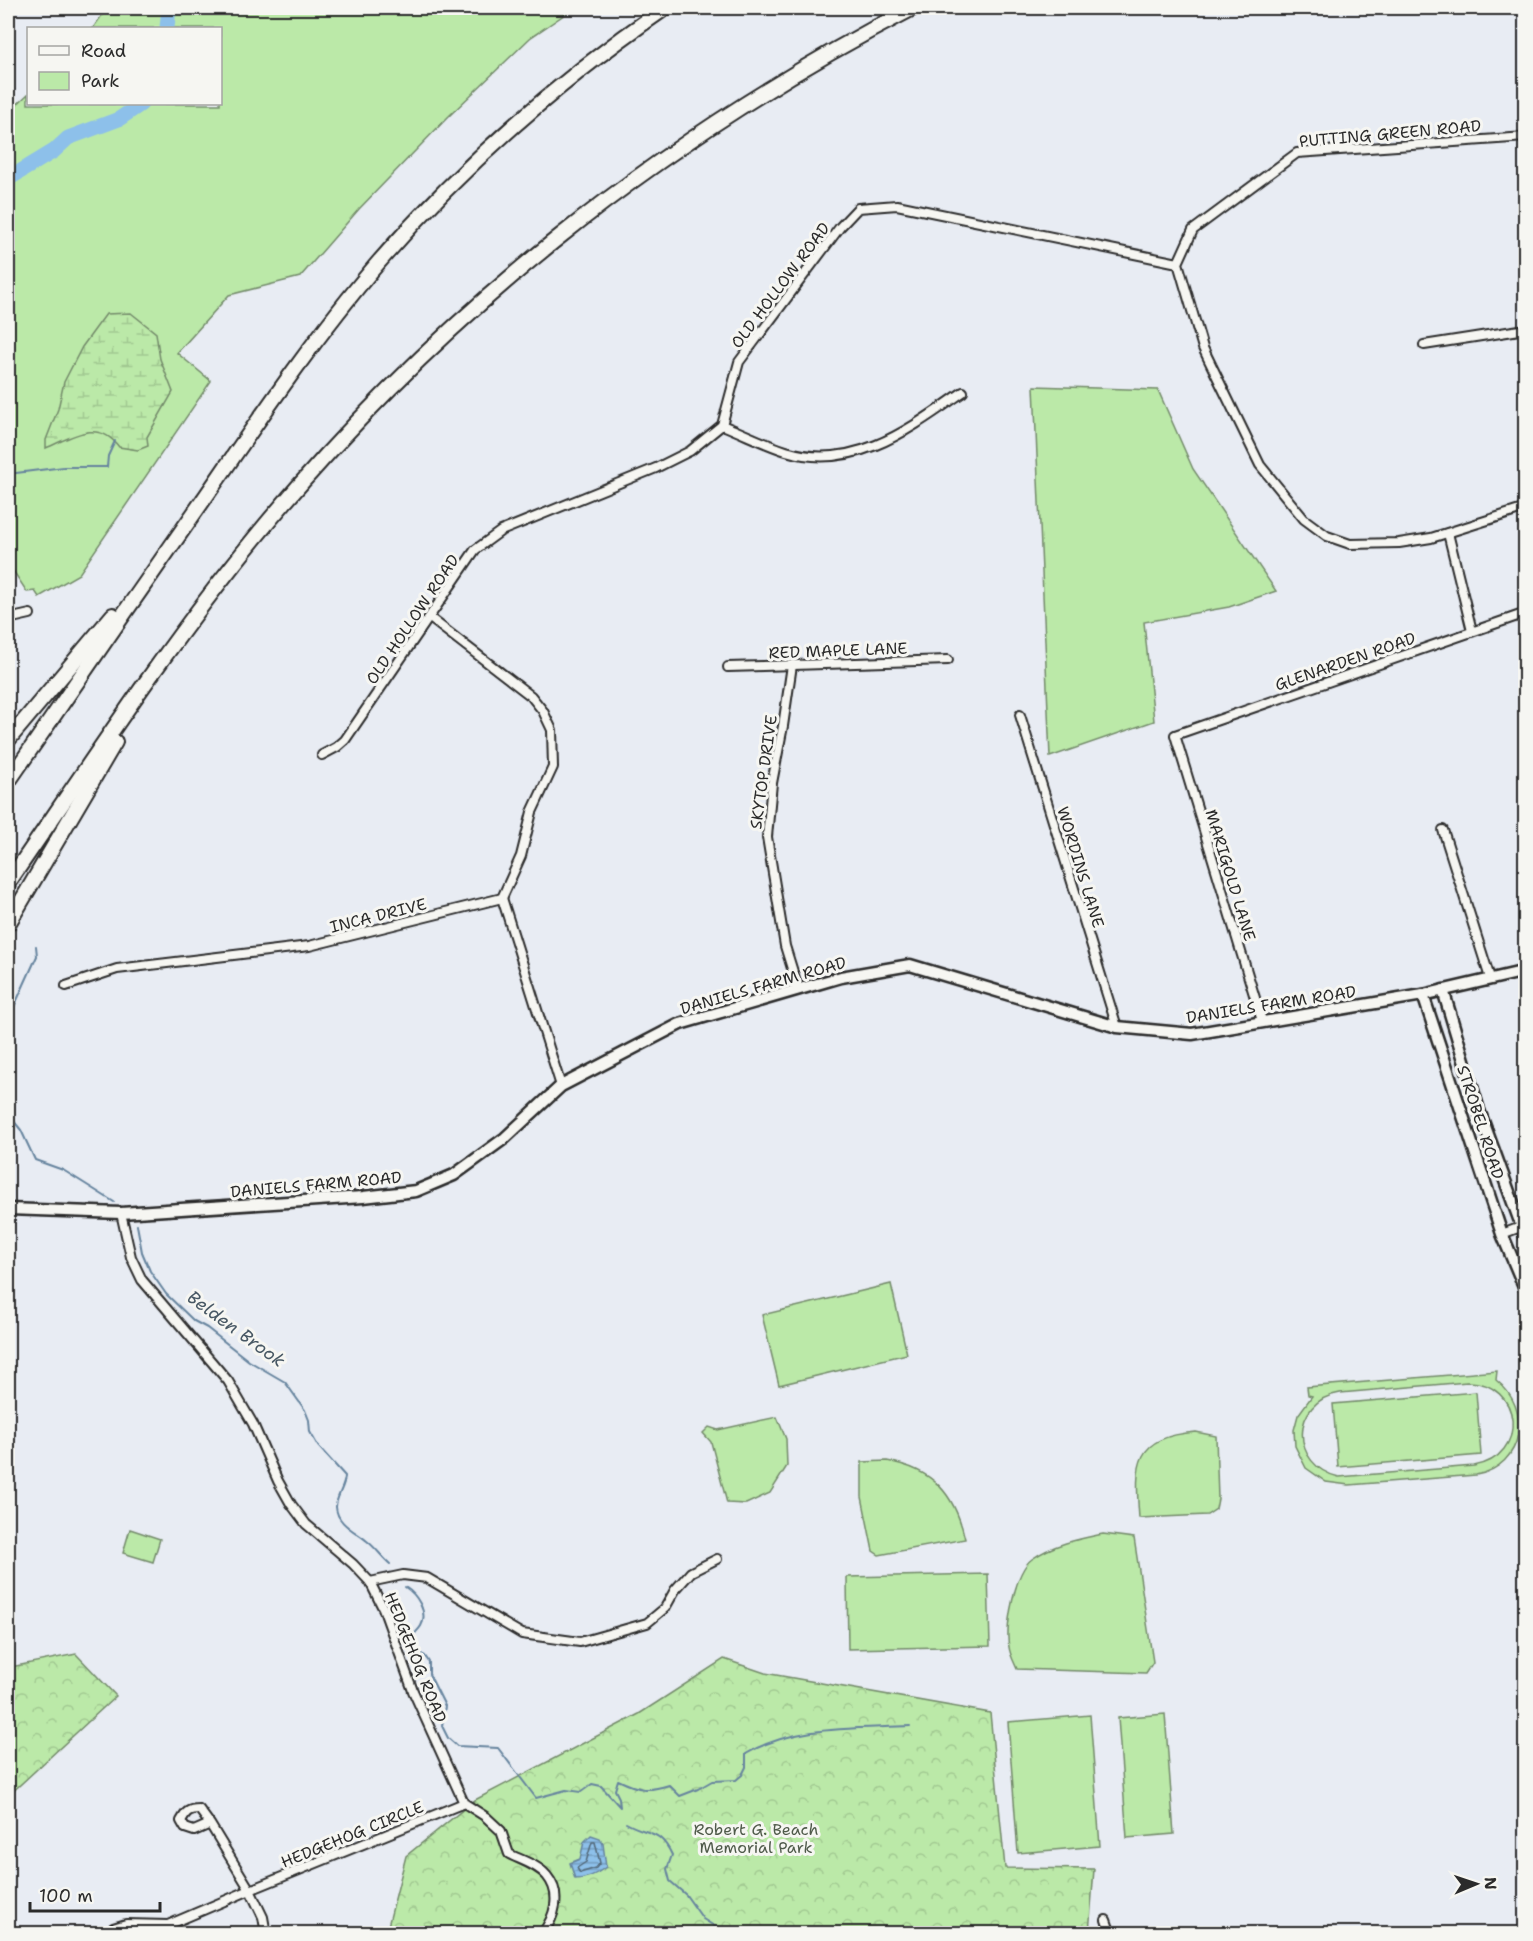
<svg xmlns="http://www.w3.org/2000/svg" width="1533" height="1941" font-family="'Shantell Sans',sans-serif">
	<style>
		.green { fill: #bbe9a8; stroke: #738a6a; stroke-width: 1.5; fill-rule: evenodd }
		.forest { fill: url(#forest-crowns); stroke: #738a6a; stroke-width: 1.5 }
		.wetland { fill: url(#wetland-marsh); stroke: #738a6a; stroke-width: 1.5 }
		.water { fill: url(#water-rules); stroke: #66849e; stroke-width: 1.5 }
		.lines { fill: none; stroke-linecap: round; stroke-linejoin: round }
		.shore { stroke: #526777; stroke-width: 1.5 }
		.stream { stroke: #66849e; stroke-width: 2 }
		.river { stroke: #8dc0ea; stroke-width: 15 }
		.street-casing { stroke: #2b2b2b; stroke-width: 12 }
		.secondary-casing { stroke: #2b2b2b; stroke-width: 15 }
		.highway-casing { stroke: #2b2b2b; stroke-width: 18 }
		.street { stroke: #f6f6f2; stroke-width: 8 }
		.secondary { stroke: #f6f6f2; stroke-width: 10 }
		.highway { stroke: #f6f6f2; stroke-width: 14 }
		.labels { text-anchor: middle; stroke-width: 6; stroke-linejoin: round; paint-order: stroke }
		.street-label { font-size: 16px; fill: #2b2b2b; stroke: #f6f6f2 }
		.park-label { font-size: 16px; fill: #4f5a4a; stroke: #f6f6f2 }
		.water-label { font-size: 18px; font-style: italic; fill: #485864; stroke: #f6f6f2 }
	</style>
	<defs>
		<pattern id="forest-crowns" width="20" height="18" patternUnits="userSpaceOnUse" patternTransform="scale(1.5)"><rect width="20" height="18" fill="#bbe9a8"/><path d="M2 6a3 3 0 1 1 6 0M12 15a3 3 0 1 1 6 0" fill="none" stroke="#a1c891"/></pattern>
		<pattern id="wetland-marsh" width="20" height="14" patternUnits="userSpaceOnUse" patternTransform="scale(1.5)"><rect width="20" height="14" fill="#bbe9a8"/><path d="M1 5h8M5 5V1M11 12h8M15 12V8" fill="none" stroke="#a1c891"/></pattern>
		<pattern id="water-rules" width="6" height="5" patternUnits="userSpaceOnUse" patternTransform="scale(1.5)"><rect width="6" height="5" fill="#8dc0ea"/><path d="M0 2.5h6" fill="none" stroke="#739cbe"/></pattern>
	</defs>
	<rect width="100%" height="100%" fill="#e8ecf3"/>
	<filter id="ink" filterUnits="userSpaceOnUse"><feTurbulence type="fractalNoise" baseFrequency=".0167" numOctaves="2"/><feDisplacementMap in="SourceGraphic" scale="12" xChannelSelector="R" yChannelSelector="G"/><feConvolveMatrix kernelMatrix="1 2 1 2 8 2 1 2 1" color-interpolation-filters="sRGB"/></filter>
	<g filter="url(#ink)">
		<g class="green">
			<polygon points="107,8 574,8 530,38 448,117 359,209 300,277 229,295 177,353 211,381 79,574 39,597 35,591 27,592 8,563 8,113 28,94 28,104 220,104 220,28 93,28"/>
			<polygon points="1034,386 1158,390 1193,469 1276,591 1229,607 1144,622 1154,721 1050,757"/>
			<polygon points="891,1284 907,1354 779,1385 762,1315"/>
			<path d="M1497,1371L1496,1380C1533,1409 1524,1466 1476,1475L1349,1485L1326,1482L1306,1468L1295,1446L1294,1430L1298,1415L1312,1396L1308,1395L1307,1387ZM1467,1382C1523,1382 1529,1457 1474,1466L1339,1477C1290,1466 1290,1401 1340,1393Z"/>
			<polygon points="1476,1392 1481,1455 1338,1467 1333,1404"/>
			<polygon points="777,1417 786,1439 787,1466 770,1493 746,1504 727,1503 711,1442 703,1433 709,1427 718,1430"/>
			<path d="M1196,1432L1216,1436L1218,1499L1216,1509L1207,1515L1139,1518C1135,1463 1134,1437 1196,1432Z"/>
			<path d="M887,1461C933,1469 955,1494 965,1539L879,1555L873,1551L862,1497V1462Z"/>
			<polygon points="130,1529 160,1539 153,1562 123,1553"/>
			<path d="M1103,1534L1134,1538L1153,1662L1146,1673L1017,1669C1014,1662 1010,1655 1009,1647C1005,1627 1015,1571 1032,1559C1053,1544 1079,1539 1103,1534Z"/>
			<polygon points="988,1574 990,1646 848,1649 847,1577"/>
			<polygon points="1165,1714 1174,1834 1127,1838 1118,1718"/>
			<polygon points="1090,1715 1100,1846 1018,1853 1008,1722"/>
		</g>
		<g class="forest">
			<polygon points="76,1654 116,1696 8,1796 8,1661 11,1667"/>
			<polygon points="724,1659 765,1673 990,1713 1005,1868 1094,1869 1089,1933 386,1934 406,1856 475,1800 639,1714"/>
		</g>
		<path class="wetland" d="M131,313L156,333L160,359L173,392L147,437L148,446L138,450L119,447C98,418 72,437 46,448V440L58,409L64,382L82,347L106,314Z"/>
		<path class="water" d="M591,1835L600,1838L603,1844L606,1867C597,1874 587,1879 575,1879L570,1863L580,1859L584,1842Z"/>
		<g class="lines">
			<polygon class="shore" points="592,1842 595,1842 600,1863 596,1868 580,1873 577,1868 586,1862"/>
			<g class="stream">
				<polyline points="8,474 64,467 107,467 108,456 115,441"/>
				<polyline points="8,1020 37,956 36,946"/>
				<polyline points="8,1114 21,1130 35,1160 63,1170 114,1202"/>
				<path d="M137,1225L142,1252L150,1271L166,1294L194,1321L207,1328L249,1361L285,1382L305,1410L309,1420L310,1432L318,1446L345,1476C345,1487 336,1496 336,1507C337,1524 355,1531 367,1541C375,1547 382,1557 390,1564"/>
				<path d="M405,1587C416,1594 429,1612 421,1626C418,1631 414,1633 412,1638L417,1652L425,1656L429,1662V1674L445,1706L442,1726L448,1738L457,1746L498,1748L536,1798L566,1790L581,1792L592,1784L601,1786L620,1807L619,1798L615,1790L618,1780C639,1790 647,1792 669,1785L680,1796L698,1789L712,1781L736,1780L742,1775L746,1767V1754C794,1725 855,1729 910,1726"/>
				<path d="M626,1823C649,1836 659,1828 672,1855L667,1869L670,1881L686,1895L703,1919L727,1934"/>
			</g>
			<g class="river">
				<polyline points="167,28 169,8"/>
				<polyline points="8,179 54,151 68,138 119,119 141,104"/>
			</g>
			<g class="street-casing">
				<g id="street">
					<polyline points="1526,137 1297,153 1193,230 1178,263 1203,348 1260,465 1304,519 1327,536 1350,544 1399,543 1431,538 1526,508"/>
					<polyline points="1424,345 1526,329"/>
					<path d="M722,425C743,433 764,444 786,451C854,472 910,429 963,392"/>
					<polyline points="1448,533 1472,631"/>
					<polyline points="430,618 531,696 543,711 552,730 553,767 532,812 521,856 502,898"/>
					<polyline points="8,619 30,614"/>
					<polyline points="792,665 783,726 772,783 767,837 785,946 798,988"/>
					<polyline points="728,667 948,660"/>
					<polyline points="1020,715 1117,1027"/>
					<polyline points="322,755 337,747 345,740 475,550 501,531 656,468 690,451 722,425 739,362 840,227 858,208 897,205 1178,263"/>
					<polyline points="1443,830 1490,978"/>
					<polyline points="502,898 561,1086"/>
					<polyline points="66,986 117,969 309,946 502,898"/>
					<polyline points="1262,1021 1175,735 1526,613"/>
					<path d="M121,1213L131,1257L142,1280L228,1381L253,1424L278,1481L291,1504L306,1524L353,1564L370,1582L383,1608L413,1691L464,1803L486,1817L501,1831L509,1854C521,1860 538,1865 547,1876C562,1894 555,1917 542,1934"/>
					<polyline points="1502,1234 1526,1225"/>
					<polyline points="370,1582 403,1575 427,1578 522,1634 580,1642 647,1623 665,1608 675,1590 691,1572 717,1559"/>
					<path d="M210,1824L194,1831L185,1828L181,1821C186,1812 188,1809 199,1809L210,1824L250,1890L464,1803"/>
					<polyline points="1106,1920 1111,1934"/>
					<polyline points="111,1934 113,1928 126,1924 168,1925 250,1890 263,1917 266,1934"/>
				</g>
			</g>
			<g class="secondary-casing">
				<g id="secondary">
					<polyline points="1443,990 1479,1110 1526,1238"/>
					<polyline points="1423,995 1502,1234 1526,1291"/>
					<polyline points="8,1209 121,1213 363,1197 416,1191 454,1175 505,1138 561,1086 680,1024 841,977 910,965 1117,1027 1192,1034 1423,995 1526,971"/>
				</g>
			</g>
			<g class="highway-casing">
				<g id="highway">
					<polyline points="8,740 113,615"/>
					<path d="M8,782C73,687 138,593 204,499C260,418 314,338 378,263C462,166 560,80 665,8"/>
					<path d="M8,883C88,767 165,648 254,539C434,318 660,138 913,8"/>
					<polyline points="8,924 115,742"/>
				</g>
			</g>
			<use href="#street" class="street"/>
			<use href="#secondary" class="secondary"/>
			<use href="#highway" class="highway"/>
		</g>
	</g>
	<g class="labels">
		<g class="street-label">
			<text transform="translate(1390 133) rotate(-5)" y="6">PUTTING GREEN ROAD</text>
			<text transform="translate(780 285) rotate(-53)" y="6">OLD HOLLOW ROAD</text>
			<text transform="translate(412 619) rotate(-56)" y="6">OLD HOLLOW ROAD</text>
			<text transform="translate(838 650) rotate(-2)" y="6">RED MAPLE LANE</text>
			<text transform="translate(1345 661) rotate(-19)" y="6">GLENARDEN ROAD</text>
			<text transform="translate(763 772) rotate(-82)" y="6">SKYTOP DRIVE</text>
			<text transform="translate(1081 867) rotate(73)" y="6">WORDINS LANE</text>
			<text transform="translate(1231 875) rotate(73)" y="6">MARIGOLD LANE</text>
			<text transform="translate(378 915) rotate(-14)" y="6">INCA DRIVE</text>
			<text transform="translate(763 985) rotate(-16)" y="6">DANIELS FARM ROAD</text>
			<text transform="translate(1271 1004) rotate(-9)" y="6">DANIELS FARM ROAD</text>
			<text transform="translate(1481 1122) rotate(72)" y="6">STROBEL ROAD</text>
			<text transform="translate(316 1184) rotate(-5)" y="6">DANIELS FARM ROAD</text>
			<text transform="translate(416 1657) rotate(68)" y="6">HEDGEHOG ROAD</text>
			<text transform="translate(352 1834) rotate(-22)" y="6">HEDGEHOG CIRCLE</text>
		</g>
		<g class="park-label">
			<text x="756" y="1835">Robert G. Beach<tspan x="756" dy="18">Memorial Park</tspan></text>
		</g>
		<g class="water-label">
			<text transform="translate(236 1329) rotate(36)" y="6">Belden Brook</text>
		</g>
	</g>
	<rect width="1533" height="1941" fill="none" stroke="#f6f6f2" stroke-width="30"/>
	<rect x="15" y="15" width="1503" height="1911" fill="none" stroke="#2b2b2b" stroke-width="2" filter="url(#ink)"/>
	<rect x="27" y="27" width="195" height="78" fill="#f6f6f2" stroke="#a5a5a2" stroke-width="1.5"/>
	<rect x="39" y="46" width="30" height="9" fill="#f6f6f2" stroke="#a5a5a2" stroke-width="1.5"/>
	<text x="81" y="57" font-size="18" fill="#2b2b2b">Road</text>
	<rect x="39" y="72" width="30" height="18" fill="#bbe9a8" stroke="#a5a5a2" stroke-width="1.5"/>
	<text x="81" y="87" font-size="18" fill="#2b2b2b">Park</text>
	<g transform="translate(1476 1884) rotate(88)" stroke="#f6f6f2" stroke-width="4.5" paint-order="stroke">
	<path d="M0-4.5L10 22L0 15L-10 22Z" fill="#2b2b2b"/>
	<text y="-9" font-size="16" font-weight="bold" text-anchor="middle" fill="#2b2b2b">N</text>
	</g>
	<path d="M30 1902v9h130v-9" fill="none" stroke="#2b2b2b" stroke-width="3"/>
	<text x="39" y="1902" font-size="18" fill="#2b2b2b" stroke="#f6f6f2" stroke-width="4.5" paint-order="stroke">100 m</text>
</svg>
